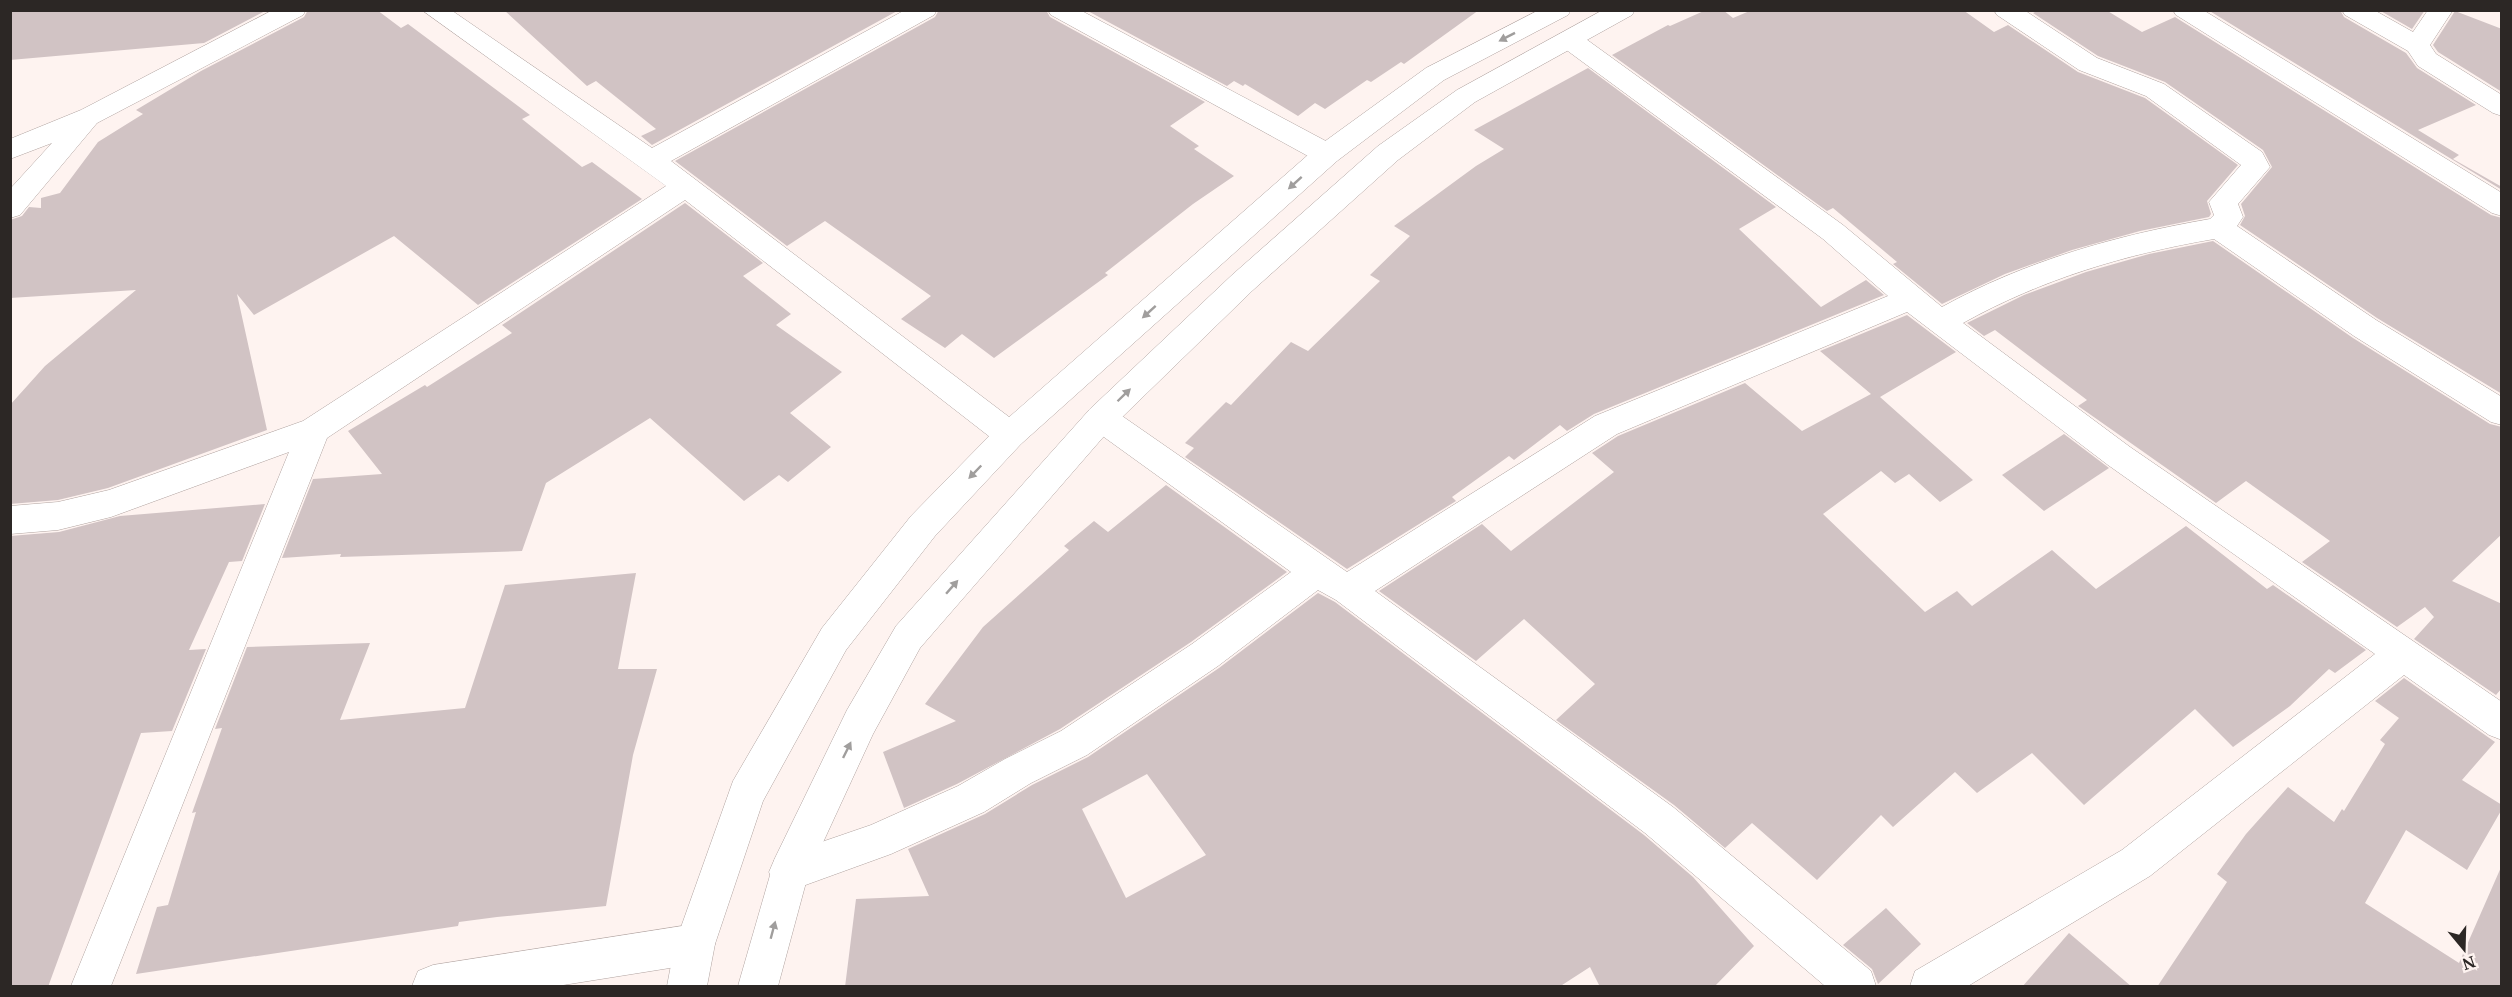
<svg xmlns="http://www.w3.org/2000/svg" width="2512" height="997" font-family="'Noto Serif',serif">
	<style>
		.building { fill: #d1c3c4; fill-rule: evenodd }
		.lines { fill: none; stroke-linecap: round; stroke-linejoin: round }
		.minor-casing { stroke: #b0a3a0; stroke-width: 1 }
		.secondary-casing { stroke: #b0a3a0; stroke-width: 1 }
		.minor { fill: #fff; fill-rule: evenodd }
		.secondary { fill: #fff; fill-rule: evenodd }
		.oneway { fill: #a09e9d }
	</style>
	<rect width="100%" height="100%" fill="#fef3f0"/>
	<g class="building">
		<polygon points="10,10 267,10 204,43 10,60"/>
		<polygon points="308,10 377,10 401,28 408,24 530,115 522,119 582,167 592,162 642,199 478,305 394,236 254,315 237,294 267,430 108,488 58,500 10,504 10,405 45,366 136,290 10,298 10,220 22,216 29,207 41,208 41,198 60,193 98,142 143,114 136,110 201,71 304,17"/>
		<polygon points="504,10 899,10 652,145 641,136 656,129 596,81 587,86"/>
		<polygon points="939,10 1046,10 1050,17 1205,102 1170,126 1199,146 1194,149 1234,176 1193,204 1105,273 1108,275 994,358 962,334 945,348 901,319 931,296 825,221 787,246 675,161 935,17"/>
		<polygon points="1086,10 1479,10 1404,64 1401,62 1371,82 1367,80 1325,109 1315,103 1298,116 1245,84 1243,86 1234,81 1227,86"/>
		<polygon points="1706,10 1723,10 1733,18 1752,10 1963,10 1994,32 2008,25 2078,72 2145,98 2238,165 2207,201 2211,214 2209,217 2140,231 2072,250 2005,274 1942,304 1893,264 1897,262 1833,208 1827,211 1612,55 1668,25 1670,26"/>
		<polygon points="2039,10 2106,10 2142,32 2175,17 2491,215 2502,218 2502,394 2377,318 2240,225 2245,216 2241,204 2272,167 2263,150 2165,82 2098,56 2033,13"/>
		<polygon points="2208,10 2340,10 2344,17 2406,53 2417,68 2476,105 2418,130 2459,155 2453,159 2502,187 2502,190"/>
		<polygon points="2379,10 2425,10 2412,29"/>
		<polygon points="2455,11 2502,29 2502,92 2438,52 2433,45"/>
		<polygon points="1588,68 1776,207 1739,229 1821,307 1866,280 1884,295 1594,414 1567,431 1560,425 1514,460 1509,456 1452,497 1456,501 1347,569 1185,457 1194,448 1185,443 1226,402 1231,405 1291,342 1308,351 1380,281 1370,275 1410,236 1394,226 1476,166 1504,149 1474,130"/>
		<polygon points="685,203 763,263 743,276 791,314 776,325 842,372 790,413 831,447 788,482 779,475 744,501 650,418 546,483 522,551 340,557 341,554 282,558 313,479 382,474 348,431 425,385 427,387 512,333 502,325"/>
		<polygon points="2213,241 2353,338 2490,424 2502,427 2502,534 2452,581 2502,604 2502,688 2496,695 2414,639 2434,617 2425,607 2397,627 2302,562 2330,541 2246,481 2216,503 2081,408 2078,406 2087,400 1995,330 1984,336 1967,323 2024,295 2086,272 2149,254"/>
		<polygon points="1907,315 1956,352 1880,397 1973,480 1940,502 1909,474 1895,483 1881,471 1823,514 1925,612 1957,591 1972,606 2052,550 2096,589 2186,526 2267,589 2273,585 2366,650 2335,673 2329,669 2290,706 2233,747 2195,709 2084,805 2032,753 1977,793 1955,772 1893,827 1881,815 1817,880 1752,823 1725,848 1674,805 1556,720 1595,684 1524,619 1476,661 1379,591 1482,524 1511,551 1614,472 1592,453 1618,436 1745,383 1802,431 1871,394 1820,351"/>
		<polygon points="2064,434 2109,468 2044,511 2002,475"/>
		<polygon points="1166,485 1287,572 1191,642 1060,729 957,784 904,808 883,752 956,721 925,704 983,627 1069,550 1064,546 1094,521 1108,532"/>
		<polygon points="265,504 242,561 229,562 189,650 206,649 172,731 141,733 48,987 10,987 10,536 59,532 120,516"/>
		<polygon points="636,573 618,669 657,669 633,755 606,906 497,917 459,922 458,926 136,974 157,907 168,905 196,812 192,813 222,728 215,729 247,647 370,643 340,720 465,708 505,585"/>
		<path d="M1318,593L1335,602L1644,835L1693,877L1754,946L1714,987H1600L1590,967L1559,987H845L856,899L929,896L908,849L985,814L1032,785L1088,757L1219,668ZM1147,774L1206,855L1126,898L1082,809Z"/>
		<polygon points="2404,678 2495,742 2462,780 2502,805 2502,809 2467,870 2406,830 2365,903 2459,963 2502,865 2502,987 2157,987 2227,882 2217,874 2246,834 2288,787 2334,822 2342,809 2344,811 2385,744 2380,740 2399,718 2375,701"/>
		<polygon points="1886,908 1921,944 1878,984 1872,969 1843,945"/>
		<polygon points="2069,933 2132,987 2022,987"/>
	</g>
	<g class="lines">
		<g class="minor-casing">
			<g id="minor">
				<polygon points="273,10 306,10 303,15 97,123 20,215 10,218 10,189 52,143 10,159 10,139 81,110"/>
				<polygon points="422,10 451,10 652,148 905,10 937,10 934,15 671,161 1021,426 1026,435 1021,444 1010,448 999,444 685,200 327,438 111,986 71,986 289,452 111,517 58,530 10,534 10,506 58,502 109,490 303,421 666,186"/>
				<polygon points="1048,10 1080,10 1337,147 1341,154 1337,161 1327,163 1317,161 1051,15"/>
				<path d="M1994,10H2024L2097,58L2164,84L2262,152L2270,167L2238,204L2243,217L2237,226L2376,320L2502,397V425L2491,422L2354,336L2214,239C2126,254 2042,279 1963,323L2130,447L2502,702V740L2489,735L2404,675L2150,876L1968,986H1910L1915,971L2122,850L2375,654L2108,465L1907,312L1617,434L1375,591L1673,807L1871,971L1876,986H1825L1645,833L1336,600L1318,590L1218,666L1087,755L1031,783L984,812L891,854L789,891L775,886L769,872L775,858L871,825L958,786L1005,759L1061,731L1192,644L1291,572L1090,427L1085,418L1090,409L1101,406L1112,409L1347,572L1595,416L1888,296L1823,239L1561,46L1557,40L1561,34L1570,32L1579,34L1843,225L1942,307C2025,261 2117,235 2210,219L2214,215L2209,202L2241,165L2146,96L2079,70L1997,15Z"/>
				<polygon points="2173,10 2203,10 2502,193 2502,216 2492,213 2176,15"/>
				<polygon points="2342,10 2374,10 2413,32 2428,10 2453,10 2430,45 2436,54 2502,95 2502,116 2493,113 2418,66 2408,51 2345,15"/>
				<polygon points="695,924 709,930 715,944 709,958 695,964 557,986 412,986 418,971 433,965"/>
			</g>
		</g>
		<g class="secondary-casing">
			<g id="secondary">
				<polygon points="1539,10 1571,10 1568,15 1444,80 1337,161 1021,444 935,536 846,650 763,801 715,944 707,986 667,986 675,944 733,781 822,628 911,516 999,426 1317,147 1426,68"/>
				<polygon points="1603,10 1635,10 1632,15 1475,102 1398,160 1252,291 1112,427 920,648 873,734 808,875 778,986 738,986 775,858 847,710 896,626 1090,409 1232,275 1378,146 1457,90"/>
			</g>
		</g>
		<use href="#minor" class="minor"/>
		<use href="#secondary" class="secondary"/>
	</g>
	<defs><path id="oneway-solid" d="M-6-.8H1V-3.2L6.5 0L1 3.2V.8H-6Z" transform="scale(1.5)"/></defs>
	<g class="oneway">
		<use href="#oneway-solid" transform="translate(1507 37) rotate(153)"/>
		<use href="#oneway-solid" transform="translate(1295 183) rotate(138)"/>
		<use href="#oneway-solid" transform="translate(1149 312) rotate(138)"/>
		<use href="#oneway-solid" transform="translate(1124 395) rotate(-44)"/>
		<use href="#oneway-solid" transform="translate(975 472) rotate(134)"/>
		<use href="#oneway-solid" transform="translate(952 587) rotate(-49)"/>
		<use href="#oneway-solid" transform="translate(847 750) rotate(-64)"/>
		<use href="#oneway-solid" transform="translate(773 930) rotate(-75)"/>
	</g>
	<rect width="2512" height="997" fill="none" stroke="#2c2725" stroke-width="24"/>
	<g transform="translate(2464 949) rotate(161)" stroke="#fef3f0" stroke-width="4.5" paint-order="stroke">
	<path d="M0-4.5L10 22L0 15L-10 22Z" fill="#2c2725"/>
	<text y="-9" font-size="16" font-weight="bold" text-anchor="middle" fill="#2c2725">N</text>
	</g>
</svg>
